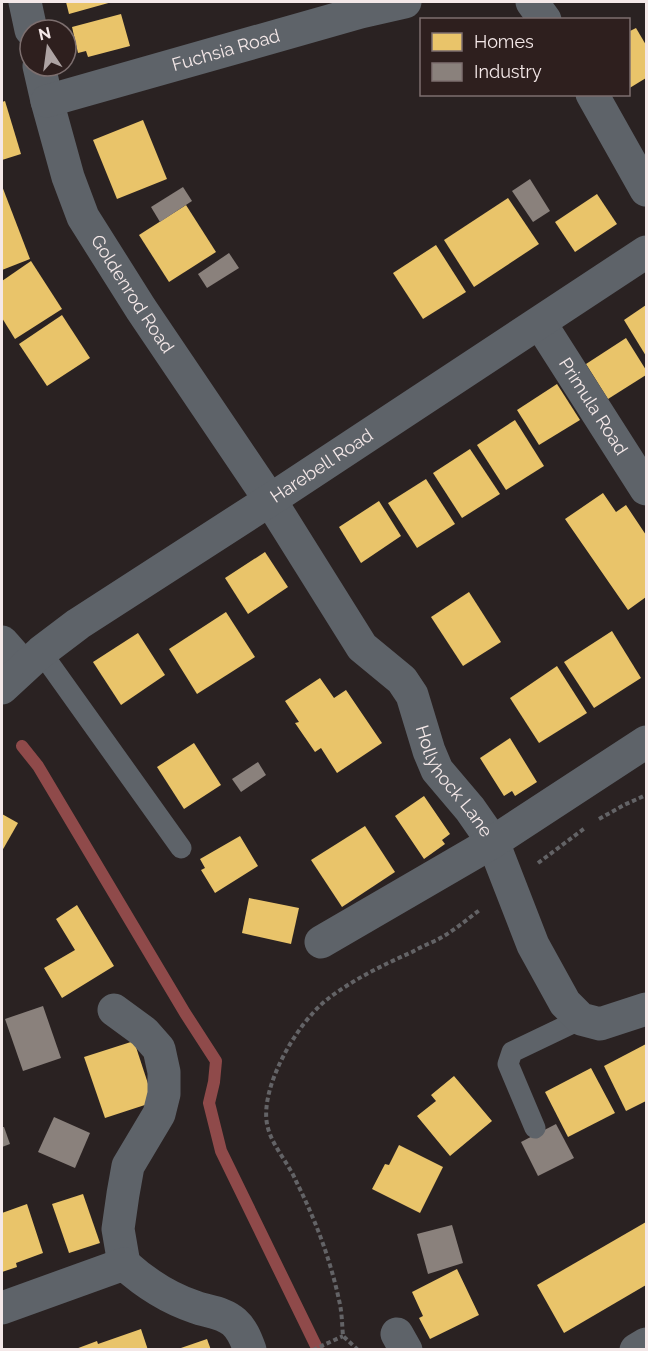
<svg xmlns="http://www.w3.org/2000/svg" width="648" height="1351" font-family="Raleway,sans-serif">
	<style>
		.homes { fill: #e9c46a }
		.industry { fill: #8a817c }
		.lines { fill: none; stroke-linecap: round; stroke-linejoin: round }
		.stream { stroke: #8f4a4a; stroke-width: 12 }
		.path { stroke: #636366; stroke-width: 4; stroke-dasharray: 4.5 3; stroke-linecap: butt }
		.service { stroke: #5e6369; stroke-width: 21 }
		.minor { stroke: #5e6369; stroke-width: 33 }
		.labels { text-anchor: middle; stroke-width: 6; stroke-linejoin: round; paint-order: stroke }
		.street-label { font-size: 18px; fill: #f4e8e8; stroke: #2e1f1e }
	</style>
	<rect width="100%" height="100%" fill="#2a2222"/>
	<g class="homes">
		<polygon points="66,2 112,2 69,14"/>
		<polygon points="121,14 130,46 88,57 86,51 78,53 72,27"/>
		<polygon points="636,28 646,45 646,78 628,89 628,32"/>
		<polygon points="5,101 21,154 2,160 2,102"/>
		<polygon points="143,120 167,179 117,199 93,140"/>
		<polygon points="2,186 30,259 2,270"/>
		<polygon points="597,194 617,224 575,252 555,222"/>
		<polygon points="508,198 539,244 474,287 444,240"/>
		<polygon points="186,205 216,252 169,282 139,235"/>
		<polygon points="436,245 466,292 423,319 393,273"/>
		<polygon points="31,261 62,309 15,339 2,318 2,281"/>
		<polygon points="646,305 646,356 624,320"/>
		<polygon points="62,315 90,358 47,386 19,344"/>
		<polygon points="626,338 646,370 646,375 608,399 586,364"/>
		<polygon points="557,384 580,420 539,445 517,410"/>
		<polygon points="515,420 544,466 506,490 477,445"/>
		<polygon points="470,449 500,494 462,518 433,473"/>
		<polygon points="426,479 455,524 417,548 388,503"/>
		<polygon points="603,493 616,512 626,505 646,535 646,597 628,610 565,519"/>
		<polygon points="379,501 401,536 361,563 339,527"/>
		<polygon points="265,552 288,587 248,614 225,578"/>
		<polygon points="469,592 501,642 463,666 431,617"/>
		<polygon points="226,612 255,657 197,694 169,649"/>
		<polygon points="612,631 641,678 594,708 564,662"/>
		<polygon points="138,633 165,675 121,705 93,662"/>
		<polygon points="557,666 587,713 539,743 510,698"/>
		<polygon points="320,678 334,698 346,690 382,743 337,773 321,748 315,752 295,723 299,722 285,701"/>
		<polygon points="510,738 537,782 515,796 512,791 504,796 480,758"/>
		<polygon points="194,743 221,785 184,809 157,767"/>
		<polygon points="424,796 450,834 442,840 445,844 424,859 395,816"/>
		<polygon points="2,814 18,823 2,851"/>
		<polygon points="365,826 395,872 342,907 311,860"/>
		<polygon points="240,836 258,866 215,893 201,870 205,868 200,859"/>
		<polygon points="249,898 299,908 291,944 242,933"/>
		<polygon points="77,905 114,966 62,998 44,968 75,950 56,919"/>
		<polygon points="134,1041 154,1102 105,1118 84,1057"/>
		<polygon points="646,1044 646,1101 626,1111 604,1066"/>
		<polygon points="591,1068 615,1113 568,1137 545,1092"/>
		<polygon points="454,1076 492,1121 450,1156 417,1116 436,1101 431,1095"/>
		<polygon points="399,1145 443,1167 420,1213 372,1189 385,1164 389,1165"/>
		<polygon points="83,1194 100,1243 69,1253 52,1204"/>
		<polygon points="27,1204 43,1253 16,1263 17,1267 2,1272 2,1213"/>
		<polygon points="646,1222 646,1285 564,1333 537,1285"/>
		<polygon points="457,1269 479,1315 430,1339 419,1318 423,1316 412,1292"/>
		<polygon points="141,1329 148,1350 73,1350 97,1341 98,1344"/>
		<polygon points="207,1339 211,1350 178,1350 178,1349"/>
	</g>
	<g class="industry">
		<polygon points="530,179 550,211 533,222 512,191"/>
		<polygon points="183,187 192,201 160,222 151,207"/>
		<polygon points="229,253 239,268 207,288 198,274"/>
		<polygon points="258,762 266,775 241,792 232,779"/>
		<polygon points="43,1006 61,1058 23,1071 5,1019"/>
		<polygon points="54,1117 90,1133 75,1168 38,1152"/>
		<polygon points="556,1124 574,1158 538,1176 521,1142"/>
		<polygon points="2,1127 4,1127 10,1144 2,1147"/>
		<polygon points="452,1225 463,1263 428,1274 417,1234"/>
	</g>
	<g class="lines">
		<polyline class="stream" points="22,746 38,766 185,1013 216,1061 214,1082 209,1103 221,1151 318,1350"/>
		<g class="path">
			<polyline points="599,819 624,805 646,795"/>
			<polyline points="538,863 585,828"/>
			<polyline points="313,1350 343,1336"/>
			<path d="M358,1350L343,1336C342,1324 342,1312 339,1300C330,1258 315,1219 296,1181C288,1162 271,1145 267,1124C260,1086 298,1021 329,998C354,979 383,965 412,952C422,946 434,942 444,936C457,928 469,918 481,909"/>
		</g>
		<g class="service">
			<polyline points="41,652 181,848"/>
			<polyline points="535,1128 508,1064 512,1052 581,1019"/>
		</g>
		<g class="minor">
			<polyline points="25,2 31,30"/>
			<polyline points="532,2 545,20"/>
			<path id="s1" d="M39,66L47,101L68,177L83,217L141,309L270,500L362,647L402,680L412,695L429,751L437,770L470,809L493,842L533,945L565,1003L581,1019L600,1024L646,1009"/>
			<polyline points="592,94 646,190"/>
			<path id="s2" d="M47,101L361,12L405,2"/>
			<path id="s3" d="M540,323L646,489"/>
			<polyline points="2,642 24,667"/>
			<path id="s4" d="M2,688L41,652L78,624L270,500L646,252"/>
			<polyline points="321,942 493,842 646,742"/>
			<polyline points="114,1010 144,1032 159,1049 164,1072 164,1094 159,1114 128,1166 123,1194 118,1229 124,1264"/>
			<path d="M2,1308L124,1264C145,1283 168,1298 195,1307C208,1312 223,1312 234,1322C242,1329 246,1339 250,1350"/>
			<polyline points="397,1334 406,1350"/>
			<polyline points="636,1350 646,1344"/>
		</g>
	</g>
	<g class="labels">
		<g class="street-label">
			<text dy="6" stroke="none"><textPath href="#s2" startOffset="186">Fuchsia Road</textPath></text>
			<text dy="6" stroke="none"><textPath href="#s1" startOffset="249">Goldenrod Road</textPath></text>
			<text dy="6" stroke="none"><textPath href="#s3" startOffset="99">Primula Road</textPath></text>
			<text dy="6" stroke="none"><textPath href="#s4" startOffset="390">Harebell Road</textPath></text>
			<text dy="6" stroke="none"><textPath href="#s1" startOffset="837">Hollyhock Lane</textPath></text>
		</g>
	</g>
	<rect width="648" height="1351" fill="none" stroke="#f4e8e8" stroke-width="6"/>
	<rect x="420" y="18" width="210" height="78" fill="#2e1f1e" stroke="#7d6f6f" stroke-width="1.5"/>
	<rect x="432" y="33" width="30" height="18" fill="#e9c46a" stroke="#7d6f6f" stroke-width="1.5"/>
	<text x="474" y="48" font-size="18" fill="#f4e8e8">Homes</text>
	<rect x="432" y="63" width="30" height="18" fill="#8a817c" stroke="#7d6f6f" stroke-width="1.5"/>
	<text x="474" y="78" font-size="18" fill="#f4e8e8">Industry</text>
	<g transform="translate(48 48) rotate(347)"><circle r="28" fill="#2e1f1e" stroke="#7d6f6f" stroke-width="1.5"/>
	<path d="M0-4.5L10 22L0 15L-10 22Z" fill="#ada3a3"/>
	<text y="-9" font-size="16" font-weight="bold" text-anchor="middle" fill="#f4e8e8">N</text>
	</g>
</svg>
